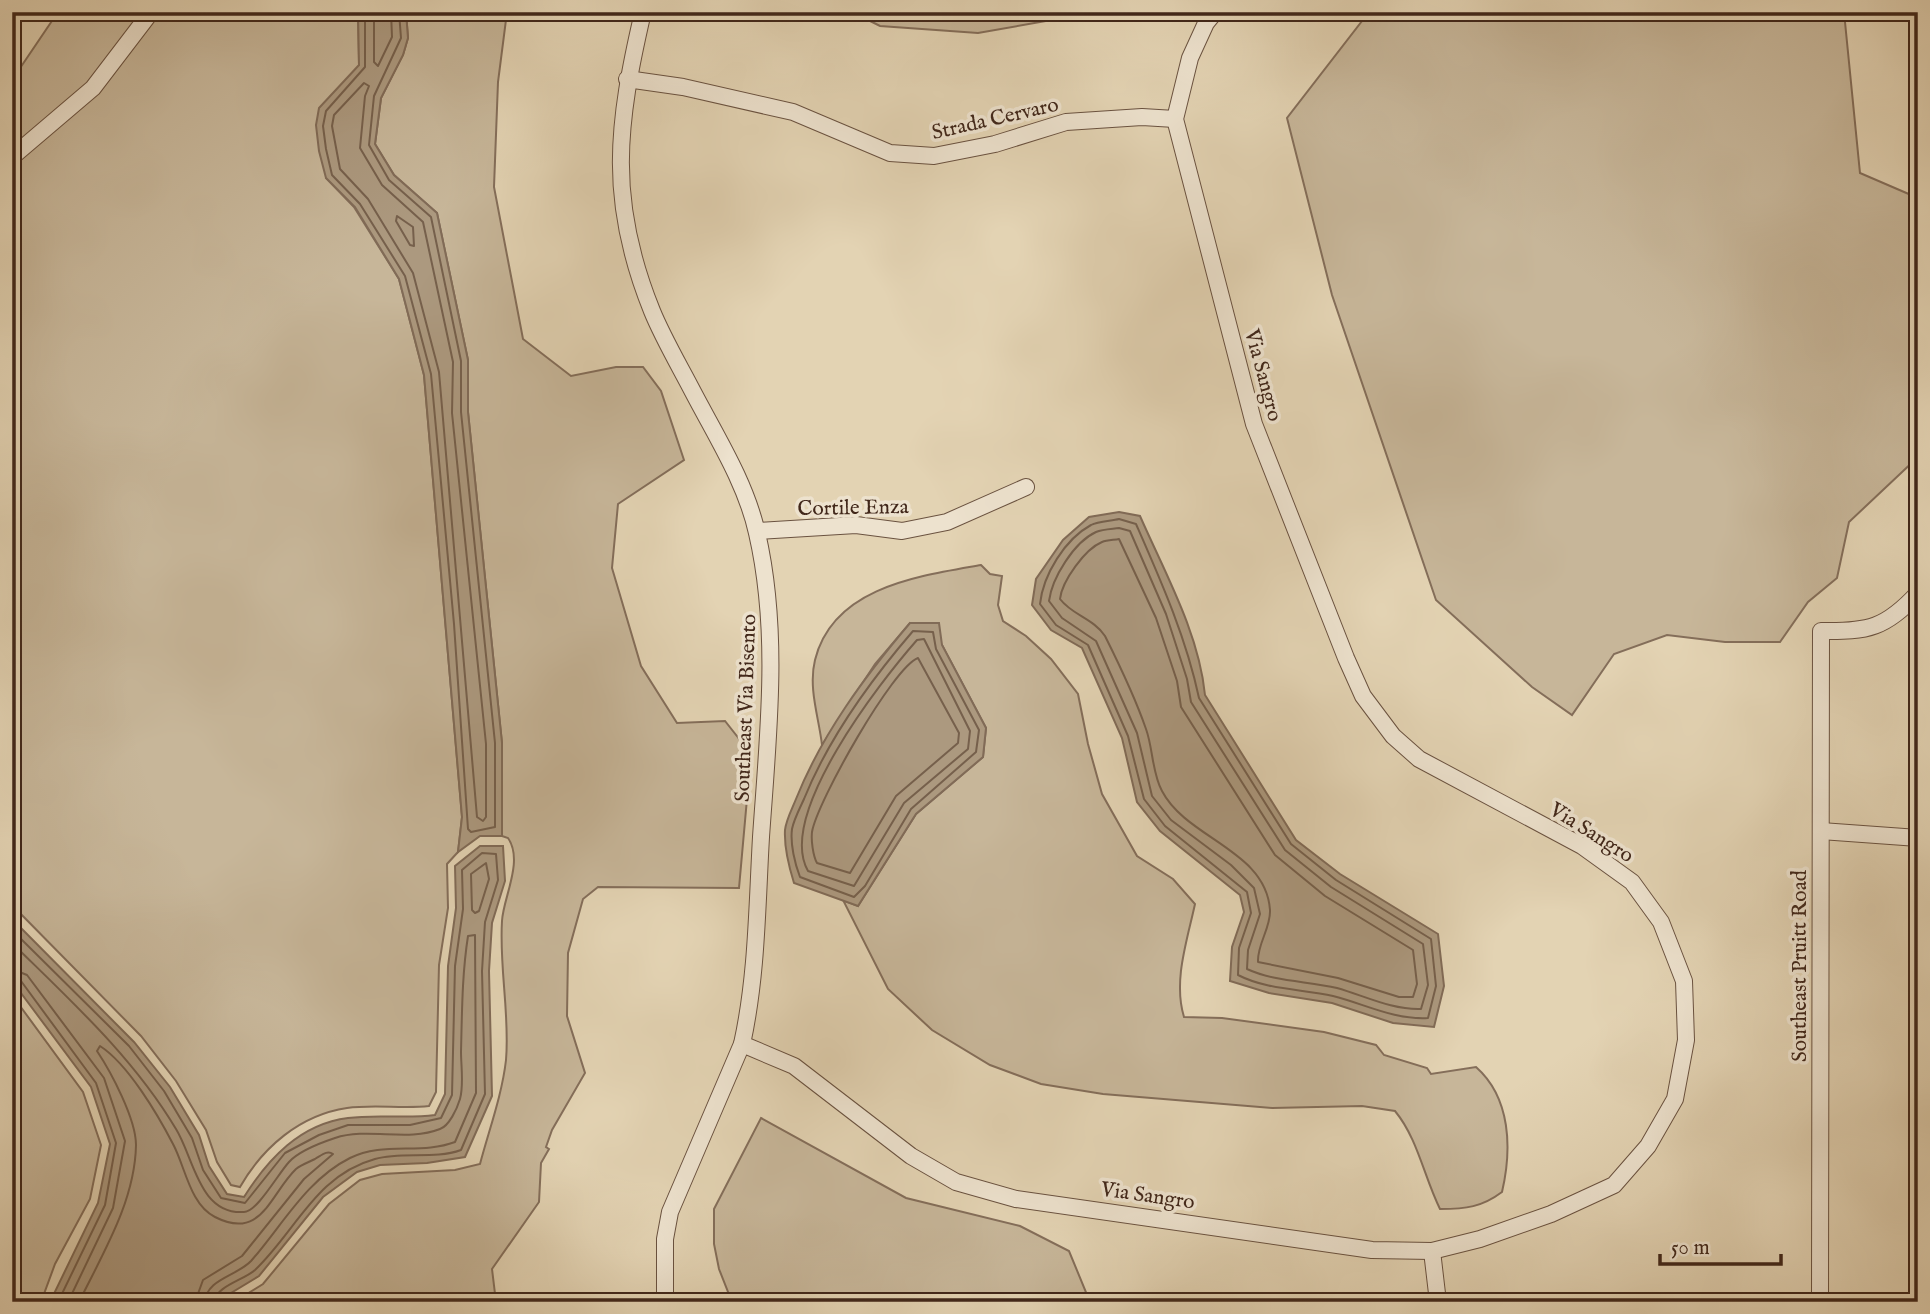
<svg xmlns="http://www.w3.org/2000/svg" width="1930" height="1314" font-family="'IM FELL English',serif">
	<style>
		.green { fill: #c7b699; stroke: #846e5a; stroke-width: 2 }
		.water { fill: #ac997f; stroke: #816b57; stroke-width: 2 }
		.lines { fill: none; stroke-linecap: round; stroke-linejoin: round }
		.shore { stroke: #76604c; stroke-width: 2 }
		.minor-casing { stroke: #6a5240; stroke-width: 18 }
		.minor { stroke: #ede2ce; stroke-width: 16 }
		.labels { text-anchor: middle; stroke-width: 7; stroke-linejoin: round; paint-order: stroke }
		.street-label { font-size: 21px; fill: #41271a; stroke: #ede2ce }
	</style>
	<rect width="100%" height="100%" fill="#e3d3b3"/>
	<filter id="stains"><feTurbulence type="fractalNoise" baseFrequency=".00286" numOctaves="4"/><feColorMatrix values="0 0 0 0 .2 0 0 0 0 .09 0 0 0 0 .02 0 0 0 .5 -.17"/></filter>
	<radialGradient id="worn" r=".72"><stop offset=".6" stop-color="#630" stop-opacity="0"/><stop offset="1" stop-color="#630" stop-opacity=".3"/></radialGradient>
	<g class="green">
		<path d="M58,12H358L359,65L326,178L354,207L399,279L424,375L462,817L458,852L447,864L448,908L439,965L436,1092L429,1106C402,1109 374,1104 347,1108C300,1115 263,1147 240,1187L231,1185L217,1162L206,1130L176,1081L141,1036L12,905V80Z"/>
		<path d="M406,12H507L498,82L494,187L523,339L571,376L616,367H643L661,391L684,460L618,504L612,568L641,666L677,723L725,721L751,754L739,888L598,887L583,899L568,953L567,1016L585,1073L552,1130L546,1147L549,1149L541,1163L539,1202L492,1269L496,1302H234L263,1284L329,1204L360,1180L382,1174L455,1170L480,1164C489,1130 502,1095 506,1060C510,1015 499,967 502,921C503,898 524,861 508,838L502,836V743L468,412V360L437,213L394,175L375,144L381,98L403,55L408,38Z"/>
		<polygon points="852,12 1097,12 978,33 880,26"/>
		<polygon points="1369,12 1844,12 1860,173 1918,198 1918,457 1849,522 1837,578 1808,602 1780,642 1725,642 1667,635 1614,654 1572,715 1532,687 1436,600 1332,295 1287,118"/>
		<path d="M981,565L990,574L1002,576L998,605L1003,621L1026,636L1051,659L1078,694L1088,744L1102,794L1137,856L1173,879L1195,904C1187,941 1173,981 1184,1017L1222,1018L1324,1032L1376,1045L1384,1055L1427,1068L1431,1074L1476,1067C1511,1098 1512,1149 1502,1192C1482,1207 1466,1209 1440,1209C1424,1177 1418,1139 1395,1111L1362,1106L1272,1108L1103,1094L1041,1084L990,1065L932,1030L888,989L843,900L858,906L916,814L983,757L986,728L942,645L910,623L875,664L822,745C819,718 808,688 815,660C833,587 919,576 981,565Z"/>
		<polygon points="12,995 83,1092 101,1145 90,1199 55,1264 41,1302 12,1302"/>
		<polygon points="761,1118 906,1198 1020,1226 1069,1251 1090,1302 732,1302 719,1269 714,1244 714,1209"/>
	</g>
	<g class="water">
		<polygon points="358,12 406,12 408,38 403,55 381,98 375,144 394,175 437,213 468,360 468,412 502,743 502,836 480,836 458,852 462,817 424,375 399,279 355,207 326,178 319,151 316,125 319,108 359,65"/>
		<path d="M1119,512L1140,516C1165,573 1199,633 1205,695L1296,840L1340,874L1438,934L1444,986L1434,1027L1393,1023L1332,1003L1269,993L1230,981L1232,947L1244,912L1240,895L1160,831L1137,802L1122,738L1082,648L1051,630L1032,605L1036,579L1063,540L1089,517Z"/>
		<path d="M910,623H939L942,645L986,728L983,757L916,814L858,906L794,883C789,867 784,848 785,830C786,820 792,809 796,799C822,734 865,676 910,623Z"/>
		<path d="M480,846H503L505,881L492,923L489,971L492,1096L465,1157L427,1163L380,1165L357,1172L323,1197L259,1276L216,1302H50L98,1203L110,1144L91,1087L12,981V919L134,1042L170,1087L199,1135L209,1166L227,1194L244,1197C268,1159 300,1124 348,1118C377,1114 406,1119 435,1115L445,1094L448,966L456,908L455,866Z"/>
	</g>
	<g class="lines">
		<g class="shore">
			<polyline points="365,12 365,67 326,111 323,126 326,149 332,175 360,204 405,276 431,374 454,624 468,829 471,832 495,827 495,743 461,412 461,361 431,217 389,180 369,145 374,96 401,38 399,12"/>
			<polyline points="374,12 374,62 378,66 392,37 391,12"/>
			<polygon points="364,83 369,86 365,96 360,148 382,185 423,222 453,362 452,413 486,744 486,817 483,821 477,817 439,372 413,273 368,199 340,169 332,126 334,115"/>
			<polygon points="397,216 413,227 414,246 410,245 396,221"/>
			<path d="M1119,519L1136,524C1161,581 1186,637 1199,698L1291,844L1336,880L1431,939L1436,986L1428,1018C1394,1020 1365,1004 1333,996C1302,989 1267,990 1238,975L1239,948L1251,913L1247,892L1165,826L1144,799L1128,736L1088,645L1056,625L1040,604C1043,575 1065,539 1091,525C1098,521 1111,521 1119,519Z"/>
			<path d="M1119,528L1130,531L1166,614L1187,679L1191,702L1285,850L1331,887L1423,944L1428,985L1421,1009C1392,1010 1365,996 1337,988C1308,981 1275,982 1247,969L1248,950L1260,914L1254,888L1231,865L1171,820L1152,796L1137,733L1096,641L1062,618L1049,601C1052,578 1074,542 1096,532C1103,529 1112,529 1119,528Z"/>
			<path d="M1119,539L1156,618L1177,681L1181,707L1275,855L1325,896L1413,950L1417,984L1413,997H1399L1338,978L1258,962C1257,944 1271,928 1270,910C1266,850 1187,839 1162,791C1152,773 1153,748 1146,729C1135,697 1120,666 1105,636C1094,619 1072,615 1060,599C1062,581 1085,549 1102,542C1107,540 1114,540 1119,539Z"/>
			<path d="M913,631L933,632L936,649L979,730L976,752L911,809L865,886L854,897L800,877C795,864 790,844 792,829C794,819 800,808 804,799C829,737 870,681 913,631Z"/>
			<path d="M924,639L970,731L968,749L904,803L854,886L808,871C776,815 880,682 917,640Z"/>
			<path d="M918,658L959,733L958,743L896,796L850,873L817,863C813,856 811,840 812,832C817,802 893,667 918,658Z"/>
			<polygon points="486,863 489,879 479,911 475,913 472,910 471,874"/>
			<path d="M12,930L129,1046L164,1091L192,1138L203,1170L221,1198L245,1203L285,1153L319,1135L348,1125H410L441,1118L452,1095L455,966L463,909L462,870L482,853L496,854L498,880L485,922L482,971L485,1094L461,1150C434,1160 403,1151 375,1159C316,1175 296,1231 255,1270C244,1280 216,1286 214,1302"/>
			<path d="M12,943C72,1002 133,1057 176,1129C194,1158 199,1215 244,1212C257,1212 278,1174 289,1162C299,1151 320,1143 335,1138C368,1127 407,1142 440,1129C449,1126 457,1109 460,1099C464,1085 461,1066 461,1052C462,1013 462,974 468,936L475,935L476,1093L455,1142C421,1155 383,1141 350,1158C306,1180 282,1226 251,1261C237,1276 206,1279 205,1302"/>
			<polyline points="12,969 27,975 104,1078 125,1141 113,1208 68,1302"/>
			<polyline points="12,977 21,981 96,1083 116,1143 105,1205 58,1302"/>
			<path d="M79,1302C103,1253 135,1201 136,1145C136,1119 111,1072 97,1051L100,1046C128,1064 158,1115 173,1144C185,1166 190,1205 215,1217C262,1241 270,1194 296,1169C301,1165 309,1162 315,1159C322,1155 327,1150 333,1154L304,1179L242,1256L203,1280L195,1302"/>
		</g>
		<g class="minor-casing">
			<g id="minor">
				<path d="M643,12C617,124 607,200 652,311C663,338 679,365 693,392C716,436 746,483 757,533C780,633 768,735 761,837C757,906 757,976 742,1044L670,1212L665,1239V1295"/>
				<polyline points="627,79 683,87 793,112 890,153 934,156 995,144 1066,122 1142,117 1175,119"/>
				<polyline points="12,157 93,88 151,12"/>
				<polyline points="757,531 856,525 902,531 947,522 1026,487"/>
				<polyline points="1821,831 1918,838"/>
				<polyline points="742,1044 794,1066 911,1156 956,1182 1016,1199 1372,1250 1432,1251 1480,1239 1551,1214 1614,1185 1648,1146 1675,1099 1686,1040 1684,981 1661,922 1632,882 1582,846 1419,759 1393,736 1363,696 1346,658 1254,424 1175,119 1190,58 1206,23 1215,12"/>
				<polyline points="1432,1251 1438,1302"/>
				<path d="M1820,1302L1821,631C1868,632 1886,628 1918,593"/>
			</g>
		</g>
		<use href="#minor" class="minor"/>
	</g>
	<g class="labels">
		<g class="street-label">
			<text transform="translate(995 118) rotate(-13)" y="7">Strada Cervaro</text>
			<text transform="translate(1264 375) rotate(75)" y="7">Via Sangro</text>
			<text transform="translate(853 507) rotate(-1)" y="7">Cortile Enza</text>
			<text transform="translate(745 708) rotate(-88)" y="7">Southeast Via Bisento</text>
			<text transform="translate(1592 832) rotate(32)" y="7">Via Sangro</text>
			<text transform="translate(1799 966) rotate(-90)" y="7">Southeast Pruitt Road</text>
			<text transform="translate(1148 1195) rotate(8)" y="7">Via Sangro</text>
		</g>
	</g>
	<rect width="1930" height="1314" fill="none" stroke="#e3d3b3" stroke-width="42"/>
	<rect x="14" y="14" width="1902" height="1286" fill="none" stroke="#41271a" stroke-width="3.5"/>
	<rect x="21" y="21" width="1888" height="1272" fill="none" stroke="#41271a" stroke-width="2"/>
	<path d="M1660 1254v10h121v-10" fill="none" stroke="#41271a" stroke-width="3.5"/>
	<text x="1671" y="1254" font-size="21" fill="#41271a" stroke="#ede2ce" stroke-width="5" paint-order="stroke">50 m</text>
	<rect width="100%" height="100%" filter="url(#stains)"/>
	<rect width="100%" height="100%" fill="url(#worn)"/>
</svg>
